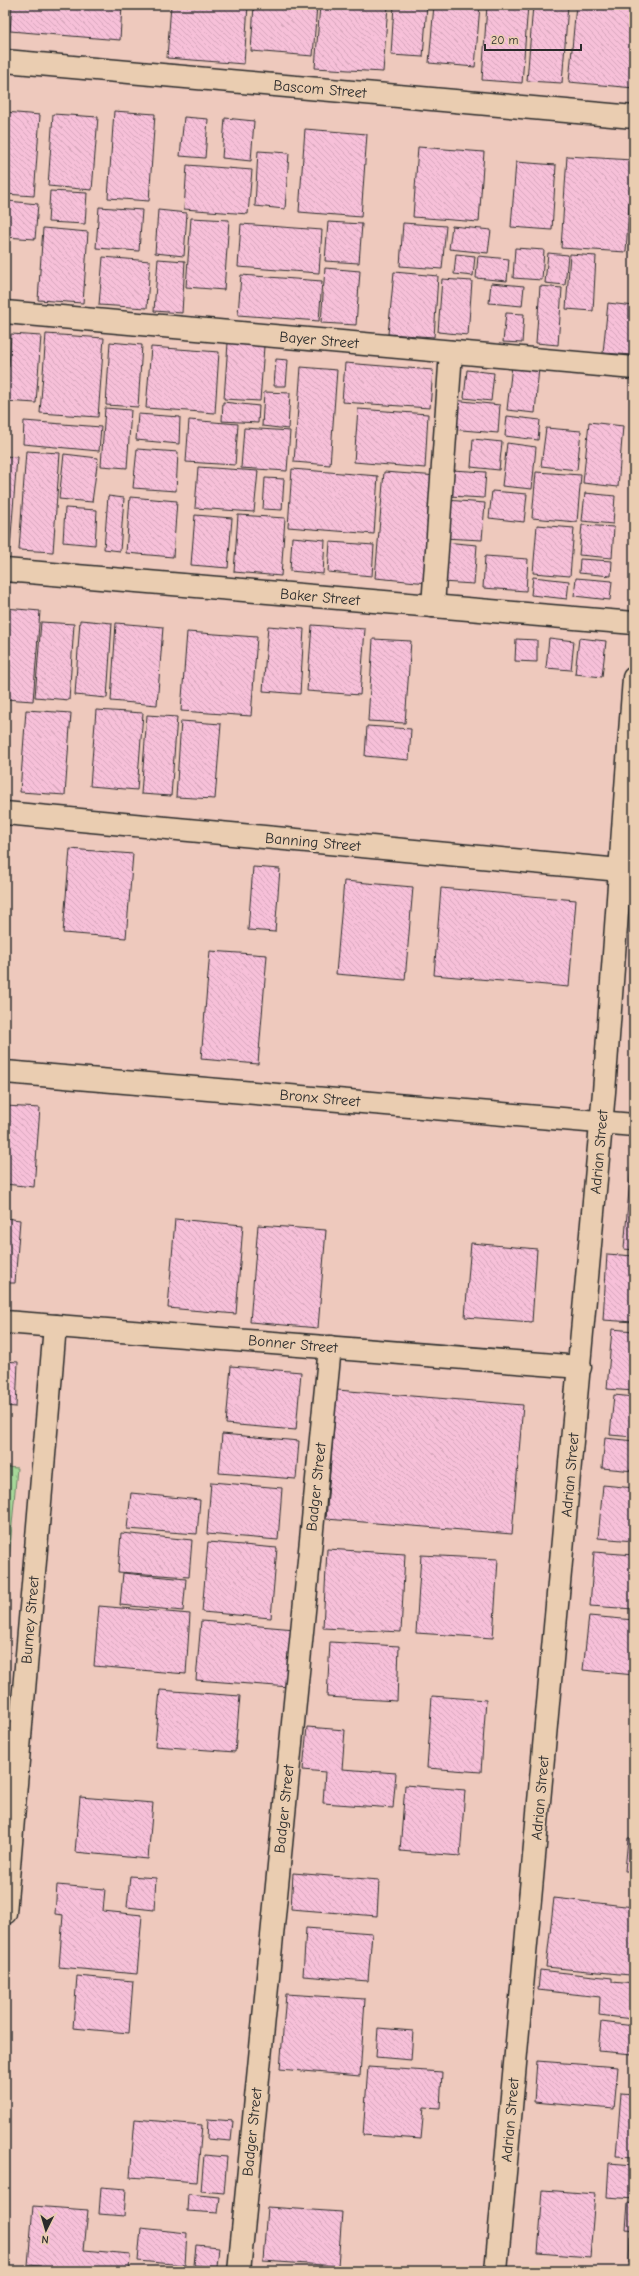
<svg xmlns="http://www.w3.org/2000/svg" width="639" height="2276" font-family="'Comic Neue',sans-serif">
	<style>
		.grass { fill: url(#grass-tufts); stroke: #688262 }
		.building { fill: url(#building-back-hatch); stroke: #2b2b2b }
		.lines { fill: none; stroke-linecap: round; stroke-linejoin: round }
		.minor-casing { stroke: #2b2b2b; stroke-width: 25 }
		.minor { stroke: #eacdb1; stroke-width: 22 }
		.labels { text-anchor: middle; stroke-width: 4; stroke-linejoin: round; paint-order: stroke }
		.street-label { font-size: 15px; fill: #2b2b2b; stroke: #eacdb1 }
	</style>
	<defs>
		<pattern id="grass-tufts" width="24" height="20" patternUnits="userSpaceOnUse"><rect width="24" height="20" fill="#a6d899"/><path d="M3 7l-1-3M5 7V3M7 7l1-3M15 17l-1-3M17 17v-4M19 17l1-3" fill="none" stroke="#8fba84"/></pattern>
		<pattern id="building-back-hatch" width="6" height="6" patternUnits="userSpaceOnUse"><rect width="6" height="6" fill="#f7c0d9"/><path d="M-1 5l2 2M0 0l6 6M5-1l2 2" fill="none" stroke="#d4a5ba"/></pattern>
	</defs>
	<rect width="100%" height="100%" fill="#eec9bd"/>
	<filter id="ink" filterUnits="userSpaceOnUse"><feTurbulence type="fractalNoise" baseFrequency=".025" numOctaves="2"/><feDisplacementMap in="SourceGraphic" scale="8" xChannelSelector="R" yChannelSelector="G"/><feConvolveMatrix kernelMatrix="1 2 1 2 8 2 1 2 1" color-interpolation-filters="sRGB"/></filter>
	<g filter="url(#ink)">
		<polygon class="grass" points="5,1467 17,1468 5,1605"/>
		<g class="building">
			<polygon points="12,5 122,5 120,40 10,31"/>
			<polygon points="171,5 248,5 244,64 167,58"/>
			<polygon points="254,5 317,5 313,56 251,51"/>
			<polygon points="320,5 388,5 383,72 315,68"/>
			<polygon points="394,5 427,5 423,57 391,55"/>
			<polygon points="434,5 480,5 475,67 429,63"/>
			<polygon points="487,5 528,5 522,83 482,80"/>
			<polygon points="533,5 568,5 562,83 527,81"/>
			<polygon points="576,5 634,5 634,88 569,82"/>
			<polygon points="114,111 155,114 149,201 108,198"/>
			<polygon points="5,112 40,115 34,196 5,194"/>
			<polygon points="53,114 98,117 92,190 48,186"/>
			<polygon points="184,117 208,119 205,158 180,156"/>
			<polygon points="225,118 254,121 251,161 222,158"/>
			<polygon points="305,129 367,134 361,217 299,212"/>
			<polygon points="418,147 484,152 479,222 413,217"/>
			<polygon points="258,151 289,153 285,209 255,206"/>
			<polygon points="567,156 632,160 626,252 561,248"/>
			<polygon points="516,162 556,165 552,230 511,227"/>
			<polygon points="187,165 252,170 248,214 184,209"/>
			<polygon points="50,191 87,193 85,224 48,222"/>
			<polygon points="8,201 38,204 35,239 5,237"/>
			<polygon points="99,207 142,210 139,251 96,248"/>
			<polygon points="158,210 187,213 184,256 155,253"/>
			<polygon points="191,218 229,220 224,290 186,287"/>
			<polygon points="328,222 362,224 359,263 325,261"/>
			<polygon points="403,223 446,226 442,269 400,266"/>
			<polygon points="241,224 322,230 319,273 238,267"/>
			<polygon points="452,226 491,230 488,253 449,249"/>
			<polygon points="43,228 88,232 83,303 38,300"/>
			<polygon points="515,248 544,250 542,280 513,278"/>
			<polygon points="548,253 568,255 565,285 545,283"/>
			<polygon points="456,254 475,256 473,276 454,274"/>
			<polygon points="570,254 596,256 593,311 566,309"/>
			<polygon points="478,256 509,259 507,281 476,278"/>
			<polygon points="103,257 150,261 147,308 99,305"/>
			<polygon points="158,259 185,261 182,313 154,311"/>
			<polygon points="325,268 360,271 356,325 321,323"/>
			<polygon points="394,272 438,276 434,337 388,334"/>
			<polygon points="241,275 322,281 319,321 238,315"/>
			<polygon points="442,279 472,281 468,335 438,332"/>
			<polygon points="491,283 524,286 522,306 489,303"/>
			<polygon points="540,286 562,288 558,345 536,343"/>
			<polygon points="608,303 634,306 633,355 603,353"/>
			<polygon points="506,313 524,314 522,343 503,342"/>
			<polygon points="11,334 41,336 36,403 5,401 5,367 9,367"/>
			<polygon points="46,334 104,338 98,417 40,413"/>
			<polygon points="110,342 142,345 138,407 106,405"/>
			<polygon points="228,343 264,346 260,401 224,399"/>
			<polygon points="151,347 219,352 215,413 146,408"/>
			<polygon points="276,359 288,360 286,386 274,386"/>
			<polygon points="345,363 433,370 430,408 342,402"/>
			<polygon points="512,365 539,367 535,413 507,410"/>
			<polygon points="301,367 337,370 330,465 294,462"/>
			<polygon points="467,370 494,373 491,401 464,398"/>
			<polygon points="264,392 290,393 288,429 262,426"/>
			<polygon points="453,400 500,405 498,433 450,429"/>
			<polygon points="223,402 259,406 258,423 222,421"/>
			<polygon points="5,405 8,406 5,442"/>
			<polygon points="105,408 131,410 127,468 101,466"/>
			<polygon points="358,409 428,414 425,468 354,462"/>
			<polygon points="138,414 180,417 179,444 136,440"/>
			<polygon points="507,416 540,420 538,440 505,436"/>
			<polygon points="189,420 238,424 235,465 186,462"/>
			<polygon points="24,421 101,427 99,451 23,444"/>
			<polygon points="589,422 623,426 618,487 583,483"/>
			<polygon points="244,428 290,431 287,471 241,468"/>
			<polygon points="546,428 581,431 577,470 541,466"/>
			<polygon points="473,439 502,442 499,470 471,467"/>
			<polygon points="507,443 536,447 532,489 502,486"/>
			<polygon points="137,449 178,452 176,491 133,488"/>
			<polygon points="26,451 60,453 53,552 19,550"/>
			<polygon points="64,454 98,458 92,502 59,499"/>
			<polygon points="5,456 17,457 10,549 5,549"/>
			<polygon points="198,467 258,471 254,512 195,508"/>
			<polygon points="292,469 378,476 374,534 288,527"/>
			<polygon points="451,470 486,472 484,498 449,496"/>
			<polygon points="384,472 438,476 428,583 375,578"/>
			<polygon points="536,472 581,475 577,522 532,518"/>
			<polygon points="265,478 284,479 282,510 263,509"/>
			<polygon points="492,491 527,494 524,522 489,518"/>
			<polygon points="585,493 615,496 613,524 582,521"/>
			<polygon points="108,496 124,498 120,551 104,549"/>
			<polygon points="130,497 177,501 173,557 126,553"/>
			<polygon points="446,500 485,503 482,540 443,538"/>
			<polygon points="65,508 97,510 95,545 63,542"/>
			<polygon points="195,515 232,518 228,568 191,565"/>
			<polygon points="238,515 285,518 281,576 234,572"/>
			<polygon points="537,525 574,528 570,576 533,573"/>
			<polygon points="582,525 614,527 612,558 579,555"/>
			<polygon points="292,537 325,540 323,574 290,571"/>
			<polygon points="330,542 374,545 372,576 328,572"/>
			<polygon points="444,542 477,545 474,584 441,582"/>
			<polygon points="485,556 528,559 526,591 483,588"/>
			<polygon points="580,559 612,561 611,576 579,573"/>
			<polygon points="533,577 569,581 567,599 531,595"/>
			<polygon points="576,578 612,581 610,600 574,596"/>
			<polygon points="5,608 40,611 33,701 5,699"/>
			<polygon points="80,620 112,623 107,698 75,695"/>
			<polygon points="41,622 74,624 69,700 35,697"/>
			<polygon points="116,623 163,627 157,705 111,701"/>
			<polygon points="312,625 365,629 360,695 307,691"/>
			<polygon points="268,626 304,629 300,694 263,691"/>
			<polygon points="187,632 257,637 251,716 181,711"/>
			<polygon points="549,638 574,641 571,670 546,668"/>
			<polygon points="579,638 606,641 602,677 575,674"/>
			<polygon points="373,639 411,641 405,723 368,721"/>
			<polygon points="516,639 537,640 537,662 515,661"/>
			<polygon points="26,710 71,713 65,795 20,792"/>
			<polygon points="96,710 143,713 137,790 90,786"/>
			<polygon points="147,715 177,717 171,796 141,794"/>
			<polygon points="181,721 221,724 215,799 176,797"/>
			<polygon points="367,726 411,729 409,760 365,756"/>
			<polygon points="70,849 133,854 126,938 63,933"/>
			<polygon points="253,867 280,869 275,932 248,930"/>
			<polygon points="344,881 413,887 405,980 336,974"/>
			<polygon points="441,888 576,900 569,987 434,975"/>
			<polygon points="210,951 267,955 258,1064 201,1059"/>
			<polygon points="5,1106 40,1108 34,1187 5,1184"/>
			<polygon points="631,1167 634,1168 634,1250 624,1249"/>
			<polygon points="5,1218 20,1220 15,1283 5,1283"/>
			<polygon points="175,1219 243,1225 236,1314 168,1308"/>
			<polygon points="258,1225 326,1230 318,1328 250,1322"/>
			<polygon points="471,1243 537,1249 532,1322 465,1317"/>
			<polygon points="607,1254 634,1256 634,1322 603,1320"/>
			<polygon points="612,1329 634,1331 634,1391 607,1389"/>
			<polygon points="5,1361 18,1362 16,1407 5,1406"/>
			<polygon points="231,1366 301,1372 296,1430 226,1424"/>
			<polygon points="337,1390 523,1405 512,1534 326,1519"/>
			<polygon points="614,1395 634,1397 634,1437 610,1435"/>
			<polygon points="222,1434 299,1441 296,1479 219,1473"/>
			<polygon points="605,1438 634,1441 634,1471 602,1468"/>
			<polygon points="211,1482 282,1488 278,1540 207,1534"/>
			<polygon points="603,1485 634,1488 634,1541 598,1538"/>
			<polygon points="131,1493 200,1500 197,1534 127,1529"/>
			<polygon points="121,1533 192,1540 189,1577 118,1572"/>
			<polygon points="208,1542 277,1548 271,1618 202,1612"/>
			<polygon points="327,1549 405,1554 401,1632 323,1628"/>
			<polygon points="594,1552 634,1555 634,1609 590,1606"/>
			<polygon points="421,1555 498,1559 493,1638 416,1633"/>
			<polygon points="123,1573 186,1579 183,1611 120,1605"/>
			<polygon points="99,1606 190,1614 186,1674 94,1666"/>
			<polygon points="589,1616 634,1620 634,1675 583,1670"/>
			<polygon points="201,1621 295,1629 290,1687 196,1680"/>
			<polygon points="330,1642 399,1646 397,1701 327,1697"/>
			<polygon points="160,1690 240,1696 235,1752 155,1746"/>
			<polygon points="432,1696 486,1700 481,1772 427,1768"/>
			<polygon points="307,1727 345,1730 342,1769 396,1773 393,1808 323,1803 325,1772 303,1770"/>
			<polygon points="405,1785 465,1790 460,1856 400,1851"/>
			<polygon points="80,1797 153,1803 148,1859 75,1852"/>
			<polygon points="628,1838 634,1838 634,1871 625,1871"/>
			<polygon points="293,1873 379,1880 377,1916 291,1909"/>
			<polygon points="130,1876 156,1878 154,1910 127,1907"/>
			<polygon points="57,1885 105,1889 103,1911 142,1915 137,1974 59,1967 63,1915 55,1914"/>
			<polygon points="554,1898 634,1907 634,1941 630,1975 546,1967"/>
			<polygon points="306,1928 372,1933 368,1981 303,1976"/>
			<polygon points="540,1970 612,1978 612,1982 634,1984 632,2019 599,2015 600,1997 538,1990"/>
			<polygon points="77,1976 133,1981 129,2033 73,2028"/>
			<polygon points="286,1994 365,1999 360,2076 280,2069"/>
			<polygon points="601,2022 634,2026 633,2054 598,2051"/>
			<polygon points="378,2028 413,2031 411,2060 376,2057"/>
			<polygon points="537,2061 618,2067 614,2109 534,2102"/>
			<polygon points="368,2067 442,2072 440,2108 424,2107 421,2139 363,2135"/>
			<polygon points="621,2093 634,2094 634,2157 616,2156"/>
			<polygon points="135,2119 202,2125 197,2182 130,2177"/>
			<polygon points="208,2119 233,2121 231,2141 207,2139"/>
			<polygon points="204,2155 227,2157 224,2193 201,2191"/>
			<polygon points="609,2163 634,2165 634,2199 607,2197"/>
			<polygon points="101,2187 126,2189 124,2216 99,2214"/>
			<polygon points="543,2190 595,2194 590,2257 538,2253"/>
			<polygon points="188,2194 220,2197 218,2213 187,2211"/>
			<polygon points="628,2203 634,2204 634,2230 626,2229"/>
			<polygon points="33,2206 88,2210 84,2250 130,2254 129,2271 41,2271 41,2266 28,2265"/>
			<polygon points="267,2207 342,2212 338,2266 263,2261"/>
			<polygon points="141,2228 187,2233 185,2265 138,2261"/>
			<polygon points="630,2236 634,2236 634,2264 629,2263"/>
			<polygon points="196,2245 219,2247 217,2267 194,2265"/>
		</g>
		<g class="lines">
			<g class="minor-casing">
				<g id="minor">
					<polyline points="5,61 634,117"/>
					<polyline points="5,312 634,368"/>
					<polyline points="5,570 634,623"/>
					<polyline points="433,606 451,352"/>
					<polyline points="5,813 620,870"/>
					<polyline points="5,1072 634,1125"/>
					<polyline points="5,1322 580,1367"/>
					<polyline points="5,1913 55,1326"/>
					<polyline points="239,2271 330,1347"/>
					<polyline points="496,2271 604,1092 634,678"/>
				</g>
			</g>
			<use href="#minor" class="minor"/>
		</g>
	</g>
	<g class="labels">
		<g class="street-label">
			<text transform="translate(320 89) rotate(5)" y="5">Bascom Street</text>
			<text transform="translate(319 340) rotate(5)" y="5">Bayer Street</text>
			<text transform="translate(320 597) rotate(5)" y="5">Baker Street</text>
			<text transform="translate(313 842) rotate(5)" y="5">Banning Street</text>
			<text transform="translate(320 1098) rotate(5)" y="5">Bronx Street</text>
			<text transform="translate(599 1152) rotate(-85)" y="5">Adrian Street</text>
			<text transform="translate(293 1344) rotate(5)" y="5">Bonner Street</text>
			<text transform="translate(570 1475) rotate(-85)" y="5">Adrian Street</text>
			<text transform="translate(316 1487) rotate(-84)" y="5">Badger Street</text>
			<text transform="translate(30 1620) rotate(-85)" y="5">Burney Street</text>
			<text transform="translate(540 1798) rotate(-85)" y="5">Adrian Street</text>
			<text transform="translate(284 1809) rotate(-84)" y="5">Badger Street</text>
			<text transform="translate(510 2120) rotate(-85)" y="5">Adrian Street</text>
			<text transform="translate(252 2132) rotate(-84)" y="5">Badger Street</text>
		</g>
	</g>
	<rect width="639" height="2276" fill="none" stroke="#eacdb1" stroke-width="20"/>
	<rect x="10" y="10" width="619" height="2256" fill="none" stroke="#2b2b2b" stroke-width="1.5" filter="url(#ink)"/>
	<g transform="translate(46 2230) rotate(185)" stroke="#eacdb1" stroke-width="3" paint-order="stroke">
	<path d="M0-3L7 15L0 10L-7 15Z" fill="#2b2b2b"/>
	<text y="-6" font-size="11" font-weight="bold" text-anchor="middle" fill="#2b2b2b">N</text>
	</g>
	<path d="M485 44v6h96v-6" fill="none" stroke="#2b2b2b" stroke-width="2"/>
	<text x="491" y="44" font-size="12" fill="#2b2b2b" stroke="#eacdb1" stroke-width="3" paint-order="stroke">20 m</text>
</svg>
